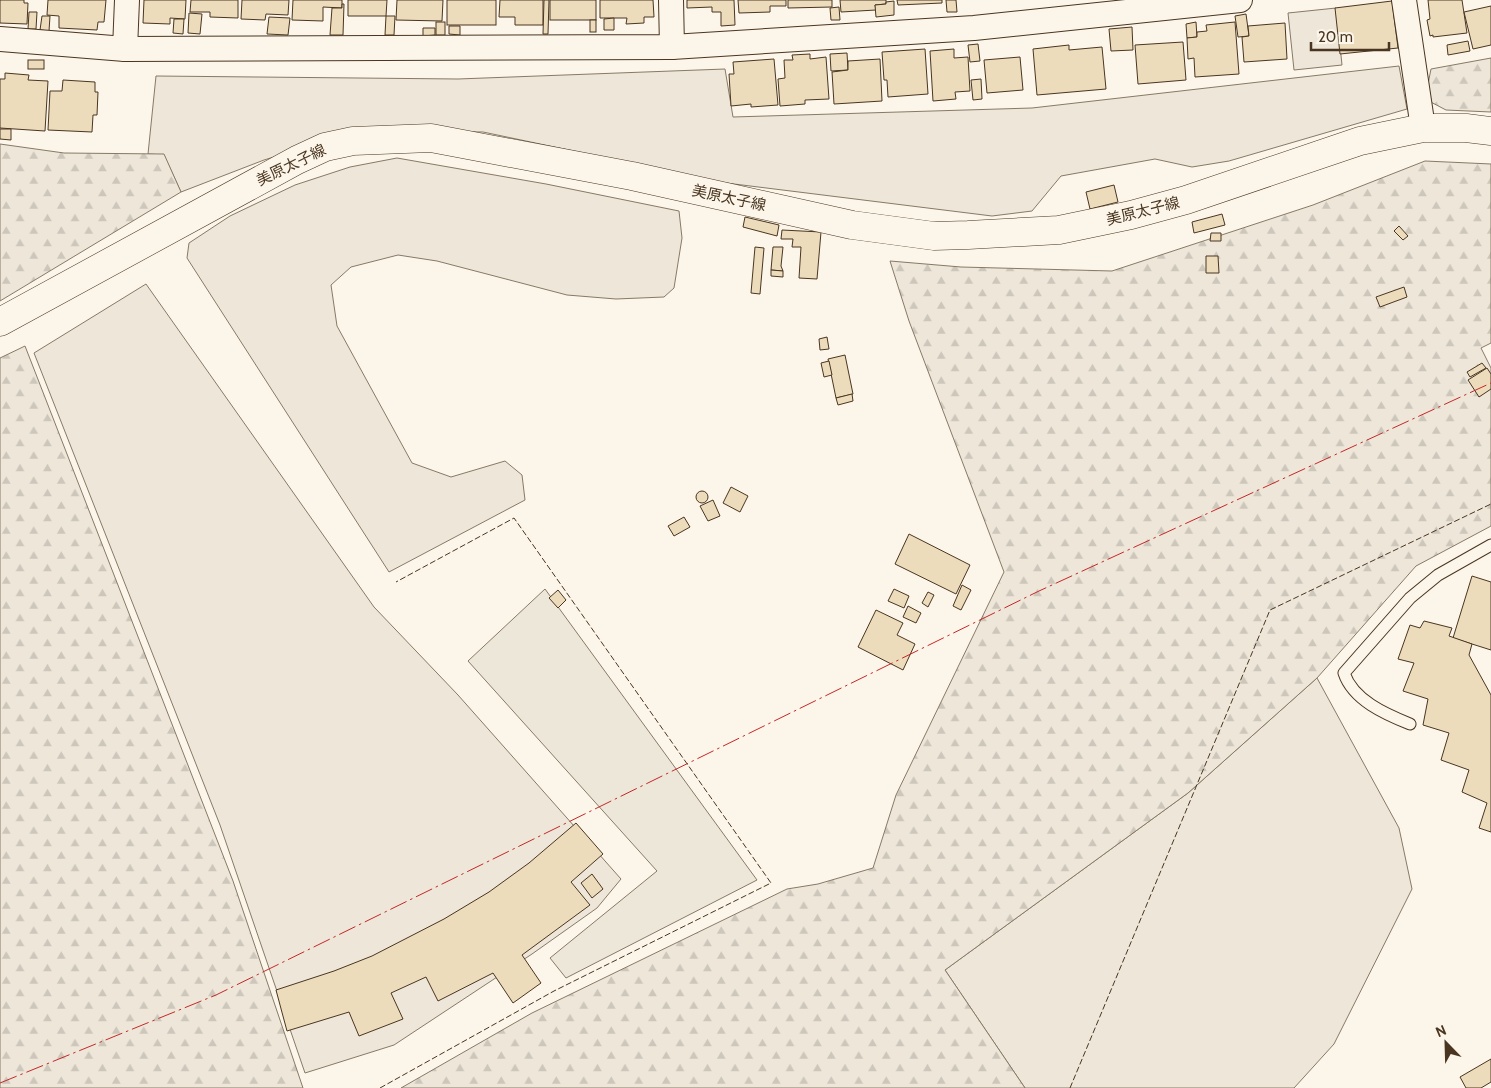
<svg xmlns="http://www.w3.org/2000/svg" width="1491" height="1088" font-family="Cabin,'Noto Sans JP',sans-serif">
	<style>
		.green { fill: #ede6d9; stroke: #887966 }
		.forest { fill: url(#forest-firs); stroke: #887966 }
		.parking { fill: #ede7d9; stroke: #887966 }
		.building { fill: #ecdcbc; stroke: #4a3520 }
		.lines { fill: none; stroke-linecap: round; stroke-linejoin: round }
		.lane-casing { stroke: #4a3520; stroke-width: 13 }
		.street-casing { stroke: #4a3520; stroke-width: 26 }
		.primary-casing { stroke: #4a3520; stroke-width: 29 }
		.lane { stroke: #fbf6e9; stroke-width: 11 }
		.street { stroke: #fbf6e9; stroke-width: 24 }
		.primary { stroke: #fbf6e9; stroke-width: 28 }
		.fence { stroke: #4a3520; stroke-width: 1; stroke-dasharray: 6 2.5; stroke-linecap: butt }
		.power { stroke: #c62828; stroke-width: 1; stroke-dasharray: 18 4 2.5 4; stroke-linecap: butt }
		.labels { text-anchor: middle; stroke-width: 4; stroke-linejoin: round; paint-order: stroke }
		.street-label { font-size: 15px; fill: #4a3520; stroke: #fbf6e9 }
	</style>
	<defs>
		<pattern id="forest-firs" width="22" height="20" patternUnits="userSpaceOnUse" patternTransform="scale(1.25)"><rect width="22" height="20" fill="#ede6d9"/><path d="M5 1l3.5 6h-7zM16 11l3.5 6h-7z" fill="#cdc6ba"/></pattern>
	</defs>
	<rect width="100%" height="100%" fill="#fbf6e9"/>
	<g class="green">
		<polygon points="1336,8 1342,65 1294,70 1288,13"/>
		<polygon points="1399,66 1407,109 1229,161 1192,167 1155,159 1061,176 1032,211 992,216 726,183 483,132 390,131 329,140 264,160 181,192 164,155 148,154 156,76 458,79 725,69 733,117 1032,108"/>
		<polygon points="397,158 546,184 679,211 682,238 674,288 664,297 616,299 567,295 437,261 398,255 351,267 331,285 337,326 412,463 451,477 505,461 522,475 525,500 389,572 187,258 189,243 230,216 295,185 350,167"/>
		<polygon points="146,284 374,607 458,695 621,879 597,908 532,954 394,1045 305,1073 220,825 34,353"/>
		<polygon points="1317,678 1399,828 1412,889 1334,1044 1294,1088 1025,1088 945,970 1188,793"/>
	</g>
	<g class="forest">
		<polygon points="1491,58 1491,112 1446,110 1425,99 1431,69"/>
		<polygon points="0,144 64,153 164,154 181,192 0,301"/>
		<polygon points="1425,161 1491,164 1491,343 1481,348 1491,368 1491,526 1416,566 1317,678 1188,793 945,970 1025,1088 401,1088 532,1013 787,889 818,884 873,868 896,795 1004,572 909,321 890,261 961,267 1112,271 1313,205"/>
		<polygon points="25,346 233,881 303,1088 0,1088 0,358"/>
	</g>
	<polygon class="parking" points="545,589 757,880 566,978 550,958 657,871 468,661"/>
	<g class="building">
		<polygon points="0,0 24,0 24,3 28,3 27,24 0,23"/>
		<polygon points="48,0 106,0 104,22 98,22 97,30 59,28 59,16 47,15"/>
		<polygon points="144,0 186,0 185,19 170,18 170,24 143,23"/>
		<polygon points="191,0 238,0 238,18 210,17 210,12 190,12"/>
		<polygon points="242,0 289,0 288,15 266,14 265,20 241,19"/>
		<polygon points="293,0 342,0 342,8 323,7 323,21 292,20"/>
		<polygon points="348,0 387,0 386,16 348,16"/>
		<polygon points="397,0 443,0 442,21 396,20"/>
		<rect x="447" y="0" width="49" height="25"/>
		<polygon points="500,0 543,0 543,25 515,25 515,17 499,17"/>
		<polygon points="544,0 549,0 548,34 543,34"/>
		<rect x="550" y="0" width="46" height="20"/>
		<polygon points="600,0 653,0 654,17 644,17 644,23 626,24 627,18 600,18"/>
		<polygon points="687,0 734,0 735,25 721,26 721,12 712,12 712,7 687,8"/>
		<polygon points="738,0 786,0 786,6 770,6 770,12 739,13"/>
		<polygon points="788,0 832,0 832,7 788,8"/>
		<polygon points="840,0 886,0 886,4 875,5 876,10 841,12"/>
		<polygon points="897,0 942,0 942,3 898,5"/>
		<polygon points="946,0 956,0 957,12 947,12"/>
		<polygon points="1428,0 1462,0 1467,33 1433,37 1433,35 1430,36 1427,20 1430,19"/>
		<polygon points="894,1 894,15 876,17 875,5 886,4 886,2"/>
		<polygon points="1392,1 1398,48 1340,54 1335,8"/>
		<polygon points="342,4 344,4 343,35 330,35 332,8 342,8"/>
		<polygon points="1491,6 1491,45 1473,49 1464,12"/>
		<polygon points="839,7 840,20 831,20 830,8"/>
		<polygon points="29,12 37,12 36,29 28,29"/>
		<polygon points="189,13 202,14 200,34 188,33"/>
		<polygon points="1246,14 1249,36 1238,37 1235,16"/>
		<polygon points="42,16 50,16 49,31 40,30"/>
		<polygon points="386,16 395,16 394,35 385,35"/>
		<polygon points="269,17 290,18 288,35 267,34"/>
		<polygon points="614,18 614,30 604,30 604,19"/>
		<polygon points="174,19 184,19 183,34 173,33"/>
		<rect x="590" y="20" width="6" height="12"/>
		<rect x="436" y="22" width="9" height="13"/>
		<polygon points="1196,22 1197,37 1187,38 1186,24"/>
		<polygon points="1235,22 1239,74 1195,77 1194,58 1188,59 1187,38 1197,37 1197,32 1207,31 1206,25"/>
		<polygon points="1285,23 1287,59 1244,62 1242,37 1249,36 1248,26"/>
		<polygon points="449,26 460,26 460,35 449,34"/>
		<polygon points="1132,27 1133,50 1111,51 1109,29"/>
		<polygon points="423,28 435,28 435,35 423,36"/>
		<polygon points="1468,41 1470,51 1448,55 1447,45"/>
		<polygon points="1183,42 1186,80 1138,84 1135,45"/>
		<polygon points="978,44 980,61 970,62 968,45"/>
		<polygon points="1069,45 1069,50 1102,47 1106,89 1037,95 1033,49"/>
		<polygon points="925,49 928,94 888,97 887,80 884,80 882,52"/>
		<polygon points="954,49 954,58 968,57 970,91 955,92 956,99 933,101 930,51"/>
		<polygon points="847,53 848,70 831,71 830,54"/>
		<polygon points="810,54 810,59 826,57 829,99 805,100 805,104 780,106 778,79 785,78 784,60 793,60 792,55"/>
		<polygon points="1020,57 1023,90 987,93 984,60"/>
		<polygon points="774,59 778,105 751,107 751,104 731,106 729,74 734,74 733,62"/>
		<polygon points="880,59 882,101 834,104 832,72 848,70 848,61"/>
		<rect x="28" y="60" width="16" height="9"/>
		<polygon points="5,73 29,75 28,80 48,81 45,131 0,128 0,79 5,79"/>
		<polygon points="981,79 982,99 973,100 971,80"/>
		<polygon points="63,80 95,82 95,92 98,92 97,115 93,115 92,132 48,130 50,91 62,91"/>
		<polygon points="0,129 11,129 11,140 0,139"/>
		<polygon points="1114,185 1118,202 1090,209 1086,192"/>
		<polygon points="1222,214 1225,225 1194,233 1192,222"/>
		<polygon points="745,217 779,225 777,236 743,227"/>
		<polygon points="1399,226 1408,236 1403,240 1394,231"/>
		<polygon points="782,230 821,232 817,279 799,278 801,247 792,247 793,239 781,239"/>
		<polygon points="1211,233 1221,233 1221,241 1210,241"/>
		<polygon points="755,247 764,248 760,294 751,293"/>
		<polygon points="773,247 783,247 781,266 783,271 771,270"/>
		<polygon points="1206,256 1218,256 1219,273 1206,273"/>
		<polygon points="771,270 783,271 783,277 771,276"/>
		<polygon points="1404,287 1407,297 1380,307 1376,297"/>
		<polygon points="827,337 829,349 820,350 819,339"/>
		<polygon points="845,355 853,394 836,398 828,359"/>
		<polygon points="829,361 832,375 824,377 821,363"/>
		<polygon points="1482,363 1486,368 1470,377 1467,372"/>
		<polygon points="1487,368 1491,374 1491,389 1479,397 1468,380"/>
		<polygon points="852,394 853,401 838,405 836,398"/>
		<polygon points="731,487 748,496 740,512 723,503"/>
		<circle cx="702" cy="497" r="6"/>
		<polygon points="713,500 720,516 708,521 700,506"/>
		<polygon points="684,517 690,527 674,536 668,526"/>
		<polygon points="909,534 970,565 956,594 895,564"/>
		<polygon points="1472,576 1491,582 1491,650 1453,638"/>
		<polygon points="962,585 971,590 961,610 953,606"/>
		<polygon points="894,589 909,596 904,608 888,601"/>
		<polygon points="558,590 566,600 558,608 549,598"/>
		<polygon points="928,592 934,595 928,607 922,603"/>
		<polygon points="908,606 921,613 916,623 903,617"/>
		<polygon points="876,610 903,623 897,635 915,644 903,670 858,647"/>
		<polygon points="1424,621 1452,628 1449,636 1472,644 1469,655 1491,695 1491,832 1479,828 1487,803 1462,792 1469,770 1441,760 1449,733 1423,725 1428,699 1403,691 1414,663 1398,659 1410,625 1420,628"/>
		<polygon points="576,823 603,854 571,882 590,905 522,955 541,983 513,1003 493,973 438,1001 426,977 391,993 403,1019 359,1036 349,1012 287,1031 276,990 334,971 372,956 444,919 489,892 529,863"/>
		<polygon points="592,874 603,889 592,898 581,883"/>
		<polygon points="1491,1059 1491,1082 1481,1088 1466,1088 1460,1077"/>
	</g>
	<g class="lines">
		<g class="lane-casing">
			<path id="lane" d="M1410,724C1385,714 1353,700 1344,673L1410,598L1438,575L1491,545"/>
		</g>
		<g class="street-casing">
			<g id="street">
				<polyline points="671,0 672,47"/>
				<polyline points="1404,0 1423,128"/>
				<polyline points="0,39 125,49 672,47 974,28 1240,0"/>
				<polyline points="125,49 127,0"/>
			</g>
		</g>
		<g class="primary-casing">
			<polyline id="primary" points="0,322 297,160 325,147 353,141 431,138 632,176 852,225 934,236 968,235 1059,230 1131,215 1186,200 1360,141 1423,128 1466,128 1491,131"/>
		</g>
		<use href="#lane" class="lane"/>
		<use href="#street" class="street"/>
		<use href="#primary" class="primary"/>
		<g class="fence">
			<polyline points="380,1088 554,991 771,883 514,518 396,582"/>
			<polyline points="1070,1088 1270,610 1491,504"/>
		</g>
		<polyline class="power" points="0,1083 216,995 1039,591 1491,383"/>
	</g>
	<g class="labels">
		<g class="street-label">
			<text transform="translate(291 165) rotate(-26)" y="5">美原太子線</text>
			<text transform="translate(729 198) rotate(12)" y="5">美原太子線</text>
			<text transform="translate(1143 211) rotate(-14)" y="5">美原太子線</text>
		</g>
	</g>
	<g transform="translate(1446 1043) rotate(337)" stroke="#fbf6e9" stroke-width="4" paint-order="stroke">
	<path d="M0-4L9 19L0 12L-9 19Z" fill="#4a3520"/>
	<text y="-8" font-size="14" font-weight="bold" text-anchor="middle" fill="#4a3520">N</text>
	</g>
	<path d="M1311 42v8h78v-8" fill="none" stroke="#4a3520" stroke-width="2.5"/>
	<text x="1318" y="42" font-size="15" fill="#4a3520" stroke="#fbf6e9" stroke-width="4" paint-order="stroke">20 m</text>
</svg>
